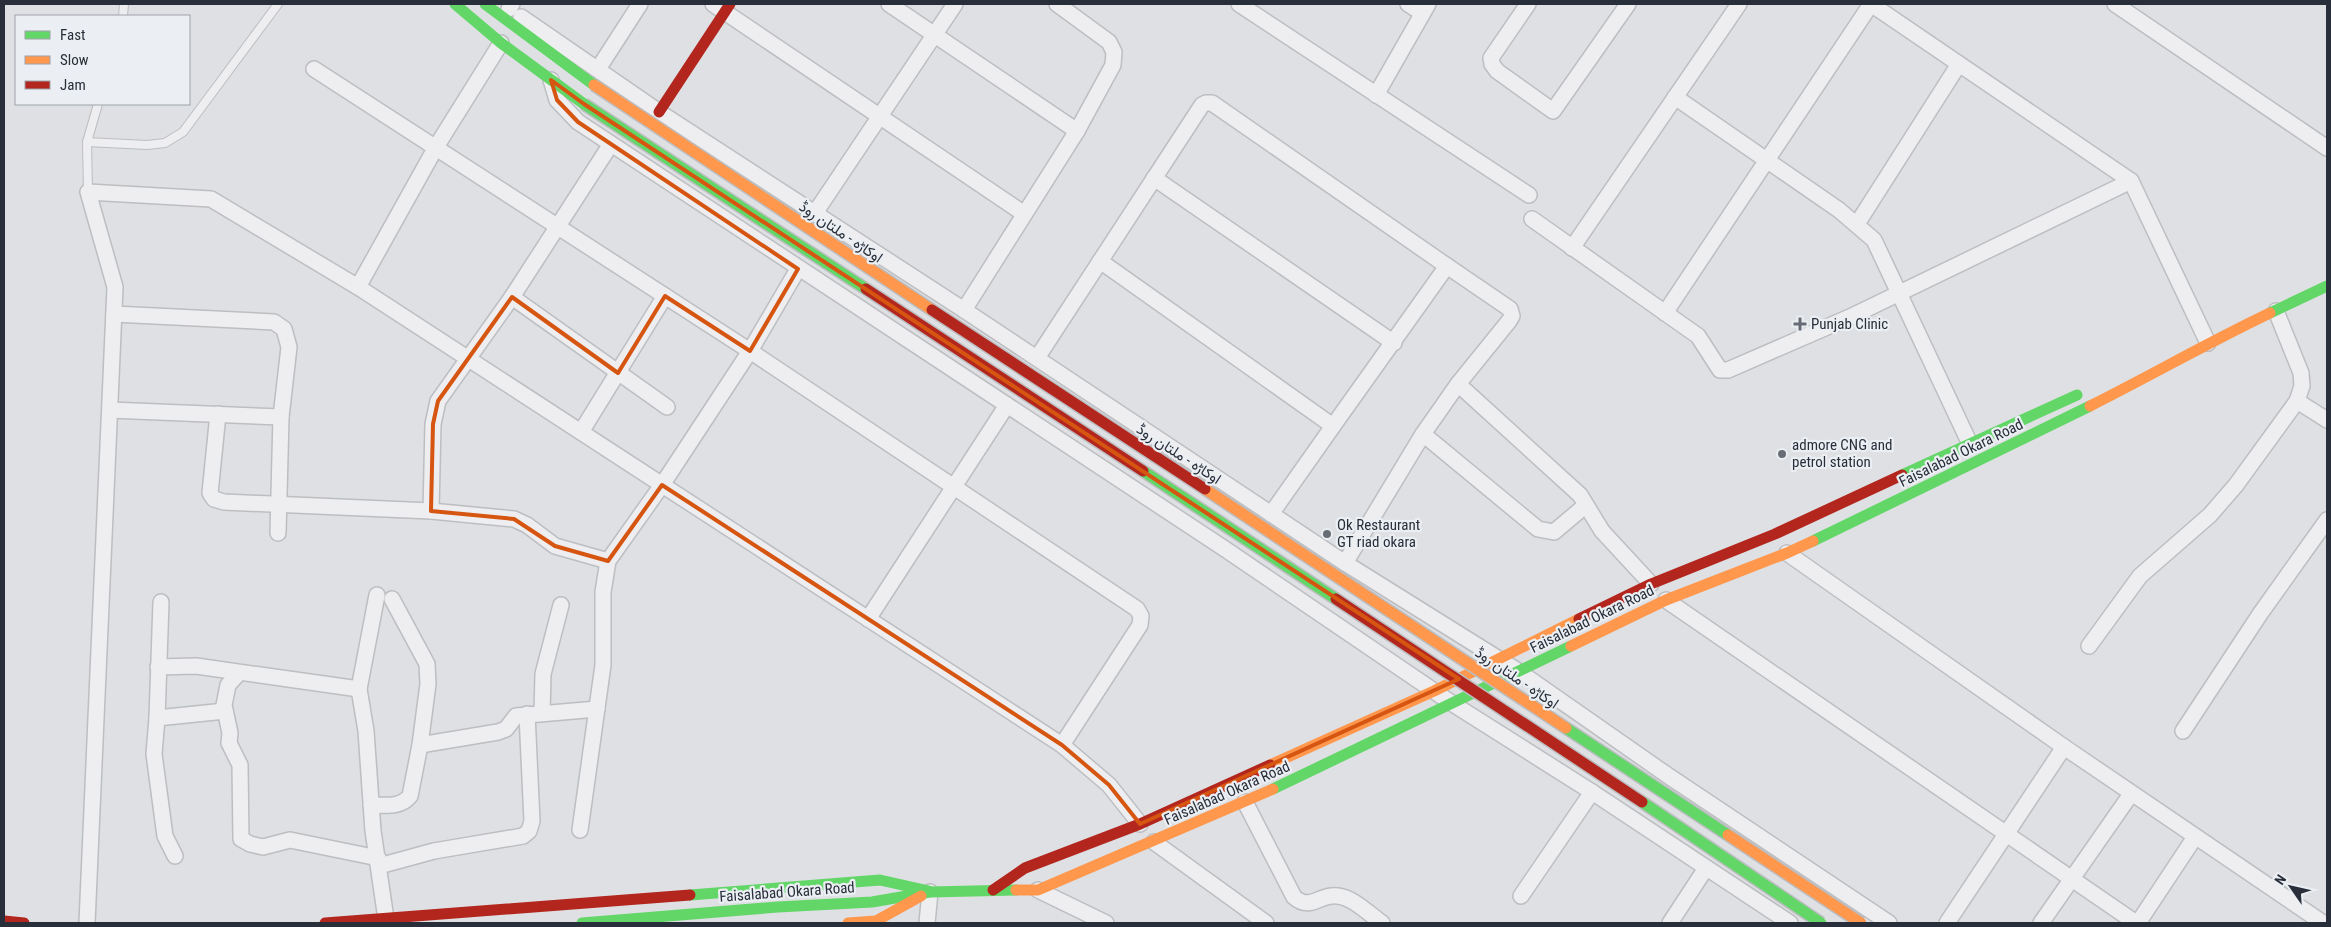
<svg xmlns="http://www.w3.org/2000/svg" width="2331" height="927" font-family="'Roboto Condensed',Vazirmatn,sans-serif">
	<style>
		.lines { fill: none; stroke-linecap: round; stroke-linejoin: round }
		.lane-casing { stroke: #bcbec1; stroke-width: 10 }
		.street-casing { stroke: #bcbec1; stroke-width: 18 }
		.lane { stroke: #eeeef0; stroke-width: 8 }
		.street { stroke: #eeeef0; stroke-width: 15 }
		.fast { stroke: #63d668; stroke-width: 11 }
		.slow { stroke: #ff974d; stroke-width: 11 }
		.jam { stroke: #b3261e; stroke-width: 11 }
		.fast-bridge-casing { stroke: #bbbdc0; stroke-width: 14; stroke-linecap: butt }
		.slow-bridge-casing { stroke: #bbbdc0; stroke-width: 14; stroke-linecap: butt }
		.jam-bridge-casing { stroke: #bbbdc0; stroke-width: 14; stroke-linecap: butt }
		.fast-bridge { stroke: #63d668; stroke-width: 11 }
		.slow-bridge { stroke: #ff974d; stroke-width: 11 }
		.jam-bridge { stroke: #b3261e; stroke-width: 11 }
		.marked { fill: none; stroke: #d55511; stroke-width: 4; stroke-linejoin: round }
		.poi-dot { fill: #686c75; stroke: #ebeff3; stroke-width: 2 }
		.labels { text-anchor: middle; stroke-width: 4.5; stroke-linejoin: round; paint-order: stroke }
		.street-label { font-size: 15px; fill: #282e3a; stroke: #ebeff3 }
		.poi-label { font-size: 15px; fill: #282e3a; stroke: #ebeff3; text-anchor: start }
	</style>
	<rect width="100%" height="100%" fill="#dee0e3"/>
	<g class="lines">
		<g class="lane-casing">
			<g id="lane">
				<polyline points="123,16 124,4"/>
				<polyline points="87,142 147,145 165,143 183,132 278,4"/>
				<polyline points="88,192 87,142 98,104"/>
			</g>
		</g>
		<g class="street-casing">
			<g id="street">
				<polyline points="713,4 1023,213"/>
				<polyline points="889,4 1077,131"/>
				<polyline points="1239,4 1529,195"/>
				<polyline points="1408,4 1422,13"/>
				<polyline points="1528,4 1491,58 1492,64 1497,71 1553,111 1628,4"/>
				<polyline points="1871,4 2131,181 2208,343"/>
				<polyline points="2115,4 2327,148"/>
				<polyline points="509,9 512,4"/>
				<polyline points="521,17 659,112 964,310 1345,563 1518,671 1670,777 1889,923"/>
				<polyline points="314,69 750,351 1137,609 1141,616 1140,625 1062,745"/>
				<polyline points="598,69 640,4"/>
				<polyline points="551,80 557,100 578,122 1225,549 1453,704 1592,792 1790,923"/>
				<polyline points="1376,95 1428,4"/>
				<polyline points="1675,97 1839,210 1874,240 1970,444"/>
				<polyline points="1154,178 1394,343"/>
				<polyline points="815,213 955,4"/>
				<polyline points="1532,219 1698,336 1720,370 1728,370 1850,317 2131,181"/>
				<polyline points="1857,224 1959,64"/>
				<polyline points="1572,248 1739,4"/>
				<polyline points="1100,261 1333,426 1271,514"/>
				<polyline points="358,287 436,147 501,43"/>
				<polyline points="512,297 667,407"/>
				<polyline points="964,310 1077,131 1113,65 1114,52 1109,42 1057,4"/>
				<polyline points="1665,313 1871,4"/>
				<polyline points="114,314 274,322 284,329 289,347 281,417 278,533"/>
				<polyline points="1037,358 1202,105 1206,103 1212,103 1447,266"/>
				<polyline points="1458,384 1580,495 1602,531 1651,584"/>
				<polyline points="2297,401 2327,420"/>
				<polyline points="110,410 281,417"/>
				<polyline points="218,414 210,493 214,499 224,502 431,511 514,519 527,525 555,546 608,561"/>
				<polyline points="1333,426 1447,266 1510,309 1512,316 1509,321 1458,384 1423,434 1345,563"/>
				<polyline points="581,432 665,296"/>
				<polyline points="1423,434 1538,529 1554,532 1586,505"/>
				<polyline points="431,511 433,424 438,401 512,297 611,144"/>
				<polyline points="1787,553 2064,747 2323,923"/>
				<polyline points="377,595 359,689 366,731 373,831 386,919"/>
				<polyline points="1666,600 2136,923"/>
				<polyline points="161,602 157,718 154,754 165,836 175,856"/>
				<polyline points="868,619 1007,405"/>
				<polyline points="2089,646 2140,576 2210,515 2236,485 2297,401 2302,386 2301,373 2276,311"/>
				<polyline points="158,667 196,666 359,689"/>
				<polyline points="239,673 228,685 224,705 230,733 229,743 240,765 241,839 250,844 263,847 290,840 378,858"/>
				<polyline points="542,713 543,674 561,605"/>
				<polyline points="157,718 225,711"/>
				<polyline points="2183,731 2260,614 2327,520"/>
				<polyline points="420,745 498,732 506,729 516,716 597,709"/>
				<path d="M1245,802L1294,897C1311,912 1320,893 1338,896C1354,898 1369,914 1382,923"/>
				<path d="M371,805C386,805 400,808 410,796L420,745L428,684L427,664L392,599"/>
				<polyline points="580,830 603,665 603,592 608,561 662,485 750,351 798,269"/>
				<polyline points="1154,842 1266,923"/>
				<polyline points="379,866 434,851 523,836 529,831 532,821 527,714"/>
				<polyline points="1038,890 1106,923"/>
				<polyline points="1521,896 1592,792"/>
				<polyline points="87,923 115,287 88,192 211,199 358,287 1062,745 1109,785 1140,824"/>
				<polyline points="927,923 930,892"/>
				<polyline points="1670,923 1706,868"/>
				<polyline points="1947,923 2064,747"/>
				<polyline points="2041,923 2131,794"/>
				<polyline points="2138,923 2195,837"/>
			</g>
		</g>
		<use href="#lane" class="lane"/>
		<use href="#street" class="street"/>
		<g class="fast">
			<polyline points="455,4 501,43 584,104"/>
			<polyline points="485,4 594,85"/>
			<polyline points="2270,313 2327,286"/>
			<polyline points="1902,475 2077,395"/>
			<polyline points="1813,541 2090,406"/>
			<polyline points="1273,789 1571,646"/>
			<polyline points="690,895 880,880 929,891"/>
			<polyline points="582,923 778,907 872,902 930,892 1016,890"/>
		</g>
		<g class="slow">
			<path d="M2090,406C2150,376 2209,342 2270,313"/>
			<polyline points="1571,646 1666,600 1787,553 1813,541"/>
			<polyline points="1270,765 1434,691 1579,619"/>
			<polyline points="1016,890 1038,890 1273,789"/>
			<polyline points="848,923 876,921 921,896"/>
		</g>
		<g class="jam">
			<polyline points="659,112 730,4"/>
			<polyline points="1579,619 1651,584 1775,534 1902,475"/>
			<polyline points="993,890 1025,868 1140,824 1270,765"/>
			<polyline points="4,921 24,923"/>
			<polyline points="325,923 690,895"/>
		</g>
		<g class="fast-bridge-casing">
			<g id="fast-bridge">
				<polyline points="584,104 866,289"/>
				<polyline points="1143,471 1336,599"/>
				<polyline points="1566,728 1728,835"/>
				<polyline points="1642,802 1821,923"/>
			</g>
		</g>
		<g class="slow-bridge-casing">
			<g id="slow-bridge">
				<polyline points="594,85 932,310"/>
				<polyline points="1205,489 1566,728"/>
				<polyline points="1728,835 1861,923"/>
			</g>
		</g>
		<g class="jam-bridge-casing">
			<g id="jam-bridge">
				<polyline points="866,289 1143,471"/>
				<polyline points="932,310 1205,489"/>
				<polyline points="1336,599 1642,802"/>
			</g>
		</g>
		<use href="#fast-bridge" class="fast-bridge"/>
		<use href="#slow-bridge" class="slow-bridge"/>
		<use href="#jam-bridge" class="jam-bridge"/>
	</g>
	<path class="marked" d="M551,80L584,104L1459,679L1140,824L1109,785L1062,745L662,485L608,561L555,546L514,519L431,511L433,424L438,401L512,297L618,373L665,296L750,351L798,269L578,122L557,100Z"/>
	<g class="poi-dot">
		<path d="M1797.5 316.5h5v5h5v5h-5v5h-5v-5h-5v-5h5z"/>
		<circle cx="1782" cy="454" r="5"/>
		<circle cx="1327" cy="534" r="5"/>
	</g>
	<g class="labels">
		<g class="street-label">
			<text transform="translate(841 232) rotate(34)" y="5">اوکاڑہ - ملتان روڈ</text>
			<text transform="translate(1961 453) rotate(-26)" y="5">Faisalabad Okara Road</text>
			<text transform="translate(1179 454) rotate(33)" y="5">اوکاڑہ - ملتان روڈ</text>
			<text transform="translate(1592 619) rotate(-26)" y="5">Faisalabad Okara Road</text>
			<text transform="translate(1517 678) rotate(34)" y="5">اوکاڑہ - ملتان روڈ</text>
			<text transform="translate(1227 793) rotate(-24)" y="5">Faisalabad Okara Road</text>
			<text transform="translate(787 892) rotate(-4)" y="5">Faisalabad Okara Road</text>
		</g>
		<g class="poi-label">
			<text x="1811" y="329">Punjab Clinic</text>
			<text x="1792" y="450">admore CNG and<tspan x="1792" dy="17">petrol station</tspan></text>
			<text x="1337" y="530">Ok Restaurant<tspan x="1337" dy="17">GT riad okara</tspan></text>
		</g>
	</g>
	<rect width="2331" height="927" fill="none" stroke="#282e3a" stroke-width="10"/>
	<rect x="15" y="15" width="175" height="90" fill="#ebeff3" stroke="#9da2a9"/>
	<rect x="25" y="31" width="25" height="8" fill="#63d668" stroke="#9da2a9"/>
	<text x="60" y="40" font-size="15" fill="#282e3a">Fast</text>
	<rect x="25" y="56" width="25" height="8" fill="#ff974d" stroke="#9da2a9"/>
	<text x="60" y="65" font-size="15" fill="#282e3a">Slow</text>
	<rect x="25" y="81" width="25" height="8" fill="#b3261e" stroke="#9da2a9"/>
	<text x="60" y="90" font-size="15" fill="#282e3a">Jam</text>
	<g transform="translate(2291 887) rotate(304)" stroke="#ebeff3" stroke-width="4" paint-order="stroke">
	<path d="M0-4L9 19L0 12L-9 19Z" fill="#282e3a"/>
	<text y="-8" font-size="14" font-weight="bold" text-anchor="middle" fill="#282e3a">N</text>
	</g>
</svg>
